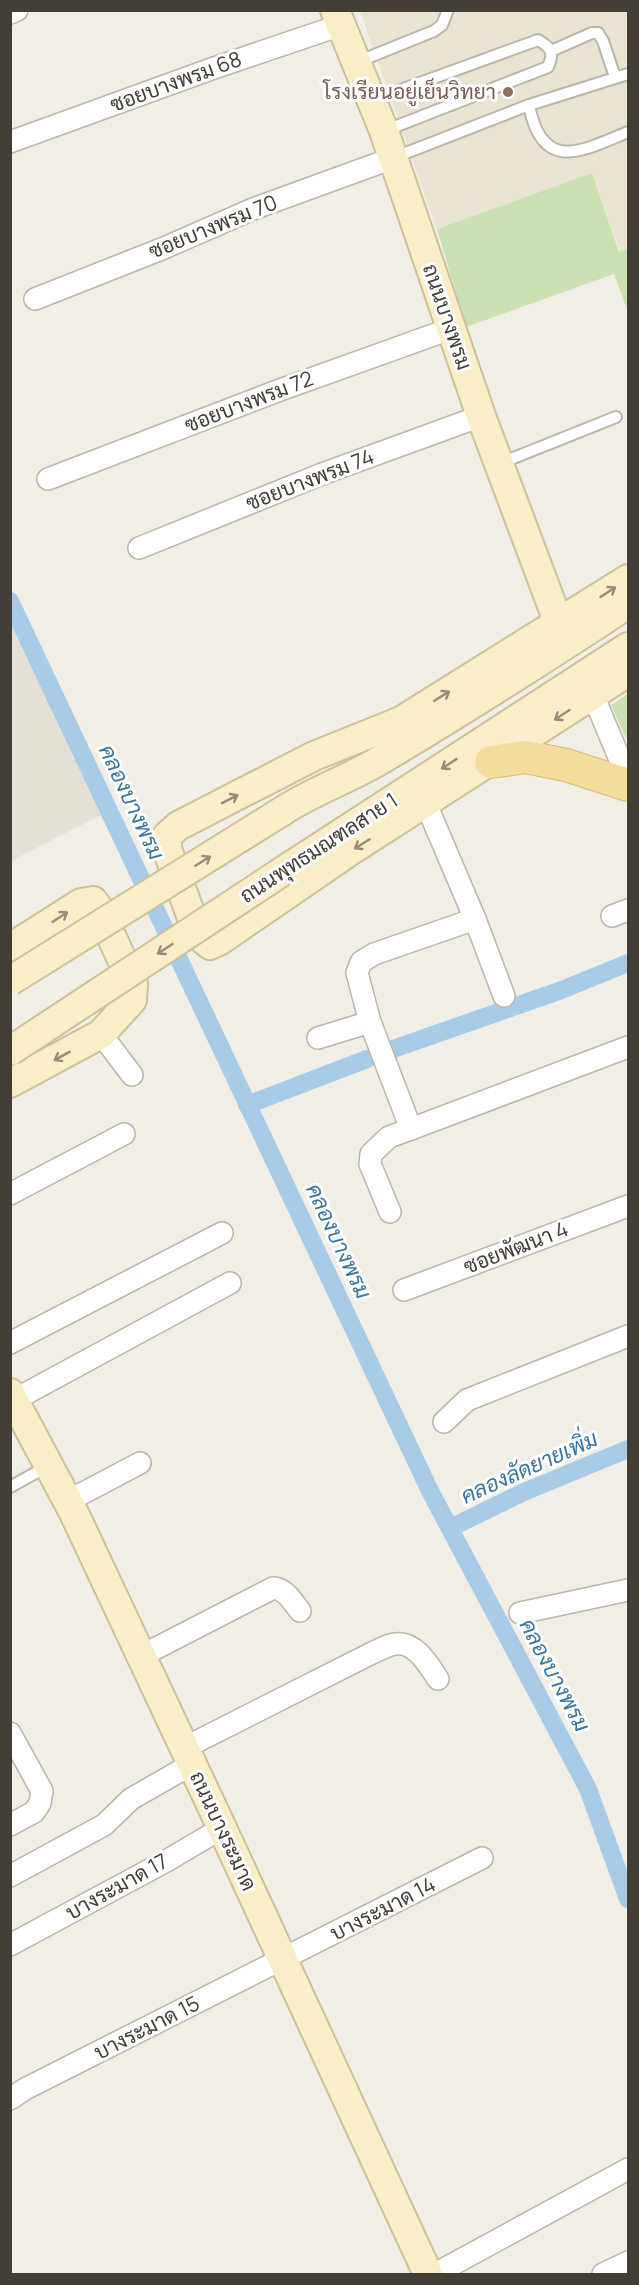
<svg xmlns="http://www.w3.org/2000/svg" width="639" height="2285" font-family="Manrope,Sarabun,sans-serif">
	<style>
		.residential { fill: #e4e0d5 }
		.education { fill: #e9e3d1 }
		.green { fill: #cbe1b3 }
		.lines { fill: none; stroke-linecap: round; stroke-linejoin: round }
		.canal { stroke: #a8cce8; stroke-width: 18 }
		.lane-casing { stroke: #bbb6aa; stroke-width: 14 }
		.street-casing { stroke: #bbb6aa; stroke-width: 24 }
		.secondary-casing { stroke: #ccc19a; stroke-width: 32 }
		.primary-casing { stroke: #d6ba6e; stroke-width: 34 }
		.lane { stroke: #fff; stroke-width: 10 }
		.street { stroke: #fff; stroke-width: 21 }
		.secondary { stroke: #f9eec8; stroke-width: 28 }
		.primary { stroke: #f3dd9d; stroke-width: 32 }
		.secondary-bridge-casing { stroke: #ccc19a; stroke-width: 32; stroke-linecap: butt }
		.secondary-bridge { stroke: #f9eec8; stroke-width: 28 }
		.oneway { stroke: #958d78 }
		.education-dot { fill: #8d6e63; stroke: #fff; stroke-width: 2 }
		.labels { text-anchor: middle; stroke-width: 6; stroke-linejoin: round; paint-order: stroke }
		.street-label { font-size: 21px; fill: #433e36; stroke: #fff }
		.education-label { font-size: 21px; fill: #785e54; stroke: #fff; text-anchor: end }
		.water-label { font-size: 22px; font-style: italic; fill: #3b74a3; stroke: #fff }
	</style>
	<rect width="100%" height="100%" fill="#f1eee6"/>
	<polygon class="residential" points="10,623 103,814 11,861 10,861"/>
	<polygon class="education" points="360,11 628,11 628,249 620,252 592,173 437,229"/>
	<g class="green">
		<polygon points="592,173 619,252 628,249 628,312 614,274 466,327 437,229"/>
		<polygon points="628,694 628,742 611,705"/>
	</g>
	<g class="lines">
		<g class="canal">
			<polyline points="10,601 430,1491 588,1789 628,1899"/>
			<polyline points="390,1050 559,991 628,963"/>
			<polyline points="247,1105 367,1059"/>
			<polyline points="450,1528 524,1492 628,1449"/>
		</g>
		<g class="lane-casing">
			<g id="lane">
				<polyline points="551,51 592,33 598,33 603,41 615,77"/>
				<polyline points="357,62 434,31 442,25 448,10"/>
				<path d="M373,100L538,40C552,48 554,53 548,67L384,131"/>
				<path d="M529,105C542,174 582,151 628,132"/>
				<polyline points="393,158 529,105 628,74"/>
				<polyline points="501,463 616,417"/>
				<polyline points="10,1487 48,1466"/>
			</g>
		</g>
		<g class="street-casing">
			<g id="street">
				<polyline points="10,13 17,10"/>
				<polyline points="10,142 214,68 341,25"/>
				<polyline points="35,299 164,248 253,209 393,158"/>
				<polyline points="48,479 280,390 450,329"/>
				<polyline points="139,548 322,474 481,416"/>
				<polyline points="593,695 628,779"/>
				<polyline points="426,804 475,919 504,996"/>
				<polyline points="612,916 628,910"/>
				<polyline points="475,919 374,954 361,962 357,973 370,1022 411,1129 628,1047"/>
				<polyline points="101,1034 132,1075"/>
				<polyline points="318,1038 370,1022"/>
				<polyline points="10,1194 124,1134"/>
				<polyline points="390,1212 370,1164 371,1154 389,1137 411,1129"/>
				<polyline points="404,1290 628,1206"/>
				<polyline points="10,1343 222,1233"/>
				<polyline points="14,1400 230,1283"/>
				<polyline points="444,1422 467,1400 628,1336"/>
				<polyline points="68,1501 140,1463"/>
				<polyline points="520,1613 628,1590"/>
				<path d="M141,1656L273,1588C286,1589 292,1601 300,1611"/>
				<polyline points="10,1733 42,1791 40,1803 34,1812 10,1825"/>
				<path d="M184,1748L372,1653C379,1650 387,1645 395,1644C415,1641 428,1664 438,1679"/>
				<polyline points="10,1876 104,1825 131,1799 192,1764"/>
				<polyline points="10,1945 168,1860 222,1828"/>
				<polyline points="10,2099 25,2089 482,1858"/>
				<polyline points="435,2274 628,2169"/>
				<polyline points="603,2274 628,2262"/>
			</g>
		</g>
		<g class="secondary-casing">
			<g id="secondary">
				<polyline points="335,10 384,131 481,416 559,624"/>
				<polyline points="628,579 401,721 314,756 178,826 167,836 167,849 198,935 210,945 219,941 350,851 628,672"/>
				<path d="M281,812C311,792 346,780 377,762C463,711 546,658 628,604"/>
				<polyline points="283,871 628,647"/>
				<polyline points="10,948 81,903 93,901 99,909 133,984 132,1000 101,1034 10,1083"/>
				<polyline points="10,1393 74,1513 222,1828 428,2274"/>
			</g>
		</g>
		<g class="primary-casing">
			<polyline id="primary" points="491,762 526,757 566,765 628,785"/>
		</g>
		<use href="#lane" class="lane"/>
		<use href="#street" class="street"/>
		<use href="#secondary" class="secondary"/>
		<use href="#primary" class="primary"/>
		<g class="secondary-bridge-casing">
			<g id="secondary-bridge">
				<polyline points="10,981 281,812"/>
				<polyline points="10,1051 283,871"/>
			</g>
		</g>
		<use href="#secondary-bridge" class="secondary-bridge"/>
	</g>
	<defs><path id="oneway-shaft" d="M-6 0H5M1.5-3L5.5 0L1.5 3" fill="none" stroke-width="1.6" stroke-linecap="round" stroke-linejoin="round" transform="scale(1.5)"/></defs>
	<g class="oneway">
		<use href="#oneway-shaft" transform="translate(608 592) rotate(-33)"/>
		<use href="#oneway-shaft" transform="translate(442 696) rotate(-32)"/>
		<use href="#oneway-shaft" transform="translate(562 715) rotate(147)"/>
		<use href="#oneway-shaft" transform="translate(449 764) rotate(147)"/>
		<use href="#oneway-shaft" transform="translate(230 799) rotate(-27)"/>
		<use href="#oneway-shaft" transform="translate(362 844) rotate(148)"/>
		<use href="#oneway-shaft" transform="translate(203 861) rotate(-32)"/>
		<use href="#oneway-shaft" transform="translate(60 917) rotate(-33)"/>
		<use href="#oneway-shaft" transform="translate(165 949) rotate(147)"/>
		<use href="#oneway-shaft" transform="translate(62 1056) rotate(151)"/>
	</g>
	<circle class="education-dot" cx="508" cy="92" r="6"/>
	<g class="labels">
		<g class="street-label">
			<text transform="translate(176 82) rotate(-20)" y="7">ซอยบางพรม 68</text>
			<text transform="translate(213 227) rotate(-22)" y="7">ซอยบางพรม 70</text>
			<text transform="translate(447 317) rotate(71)" y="7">ถนนบางพรม</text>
			<text transform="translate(249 402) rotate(-21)" y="7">ซอยบางพรม 72</text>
			<text transform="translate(310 480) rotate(-21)" y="7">ซอยบางพรม 74</text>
			<text transform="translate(319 848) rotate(-33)" y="7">ถนนพุทธมณฑลสาย 1</text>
			<text transform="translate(516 1248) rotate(-21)" y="7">ซอยพัฒนา 4</text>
			<text transform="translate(223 1831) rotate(65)" y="7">ถนนบางระมาด</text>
			<text transform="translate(117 1887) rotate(-29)" y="7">บางระมาด 17</text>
			<text transform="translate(383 1909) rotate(-27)" y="7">บางระมาด 14</text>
			<text transform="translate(147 2028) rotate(-27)" y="7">บางระมาด 15</text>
		</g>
		<g class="education-label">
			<text x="496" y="99">โรงเรียนอยู่เย็นวิทยา</text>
		</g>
		<g class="water-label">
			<text transform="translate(132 802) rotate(65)" y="8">คลองบางพรม</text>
			<text transform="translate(339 1241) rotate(65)" y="8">คลองบางพรม</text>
			<text transform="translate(529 1467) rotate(-24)" y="8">คลองลัดยายเพิ่ม</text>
			<text transform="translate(555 1675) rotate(62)" y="8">คลองบางพรม</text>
		</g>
	</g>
	<rect width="639" height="2285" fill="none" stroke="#433e36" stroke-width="24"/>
</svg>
